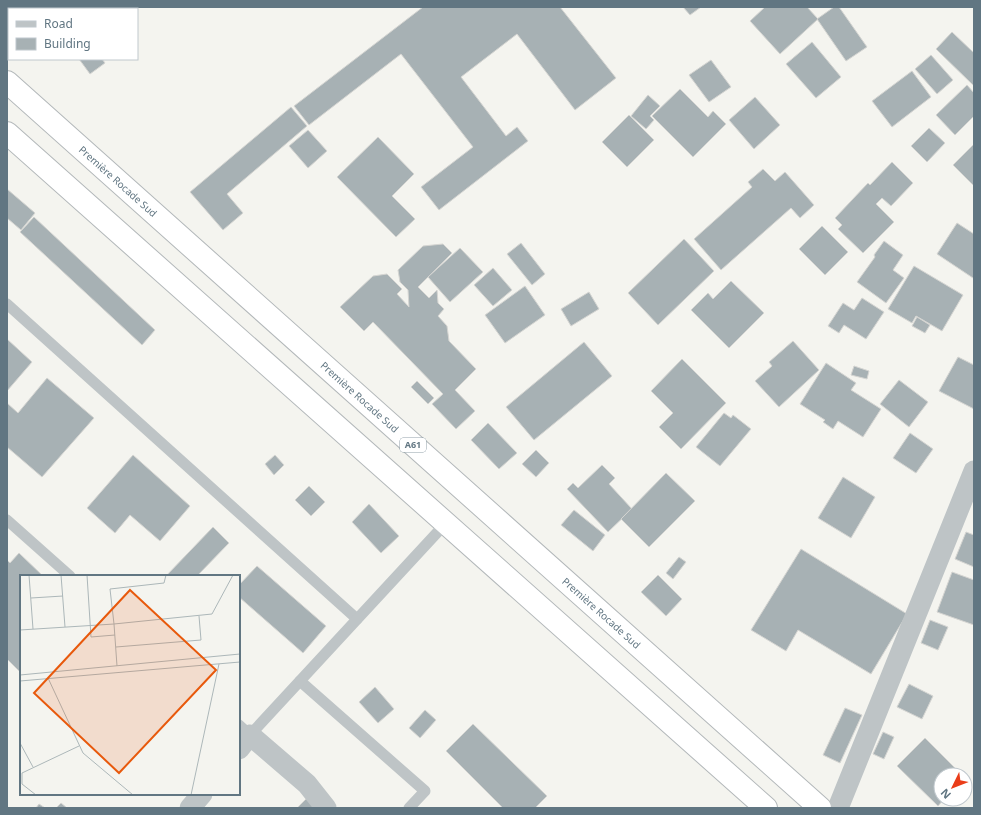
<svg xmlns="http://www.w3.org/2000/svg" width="981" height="815" font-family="'Noto Sans',sans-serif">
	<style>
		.building { fill: #a7b1b4; stroke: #d5d5d2 }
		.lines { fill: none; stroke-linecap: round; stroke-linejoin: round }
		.highway-casing { stroke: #b3b8ba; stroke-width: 24 }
		.lane { stroke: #bec4c6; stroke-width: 11 }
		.street { stroke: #bec4c6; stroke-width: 21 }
		.highway { stroke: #fff; stroke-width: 22 }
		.labels { text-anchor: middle; stroke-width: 4; stroke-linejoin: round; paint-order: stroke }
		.shield { fill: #fff; stroke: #909fa8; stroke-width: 1 }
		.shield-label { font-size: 9px; font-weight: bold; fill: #617682 }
		.street-label { font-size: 10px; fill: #617682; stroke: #fff }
		.inset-road { fill: none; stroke: #acb7b9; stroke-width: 1 }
		.view { fill: #e8590c; fill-opacity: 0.15; stroke: #e8590c; stroke-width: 2 }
		.inset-edge { fill: none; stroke: #617682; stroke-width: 2 }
	</style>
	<rect width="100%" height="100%" fill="#f4f4ef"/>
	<g class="building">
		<polygon points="64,7 115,7 112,9 65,9"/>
		<polygon points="423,7 560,7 616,78 575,110 517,34 461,77 506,136 517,127 528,141 439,210 421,187 473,147 401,54 309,125 294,106"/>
		<polygon points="683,7 701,7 690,15"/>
		<polygon points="765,7 807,7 818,19 780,54 750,21"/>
		<polygon points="834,7 839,7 867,47 846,61 817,19"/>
		<polygon points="952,32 974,53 974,86 936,49"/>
		<polygon points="812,42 841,77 816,98 786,64"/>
		<polygon points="931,55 953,80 937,94 915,69"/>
		<polygon points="79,59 102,59 105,63 90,74"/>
		<polygon points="711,60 731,87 709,102 689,75"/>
		<polygon points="912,71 931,97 892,127 872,101"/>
		<polygon points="967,85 974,93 974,116 955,135 936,115"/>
		<polygon points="680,89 708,117 713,111 726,124 693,157 652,116"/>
		<polygon points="648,95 660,106 650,116 654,120 646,129 631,116"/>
		<polygon points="755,97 780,125 754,149 729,120"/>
		<polygon points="291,107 307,126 227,194 243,213 223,230 190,192"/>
		<polygon points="629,115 654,140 627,167 602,142"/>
		<polygon points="929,128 945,143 927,162 911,146"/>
		<polygon points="308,130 327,151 308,168 289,146"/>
		<polygon points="378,137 414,174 392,196 415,219 396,237 337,177"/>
		<polygon points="974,144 974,186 953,165"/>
		<polygon points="892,162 913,183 891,206 882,198 876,204 894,222 863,253 838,229 842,225 835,218 868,183 870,185"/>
		<polygon points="763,169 775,181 785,172 814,205 800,218 791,208 721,270 694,239 752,187 748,182"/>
		<polygon points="7,189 35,213 21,230 7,218"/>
		<polygon points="34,217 155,330 142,345 20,232"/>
		<polygon points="957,223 974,234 974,275 973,278 937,254"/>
		<polygon points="822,226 848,252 825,275 799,249"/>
		<polygon points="684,239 714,271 658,325 628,293"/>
		<polygon points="884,241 903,255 893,270 904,278 886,303 857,282 875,257 874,255"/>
		<polygon points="521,243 545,274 532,285 507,254"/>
		<polygon points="443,244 452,253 418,287 429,298 437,290 438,303 444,309 438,316 447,326 449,341 476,369 455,390 475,411 456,429 432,404 443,394 373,322 364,331 340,307 373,276 387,274 402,289 397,294 409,307 408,290 400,282 398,270 423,246"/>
		<polygon points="460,248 483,272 450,302 428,277"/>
		<polygon points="914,266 963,295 942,331 916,316 912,323 888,309"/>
		<polygon points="493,268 512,290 493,306 474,285"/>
		<polygon points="731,281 764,313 729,348 691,310 708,293 713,299"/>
		<polygon points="525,286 545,315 505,343 485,315"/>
		<polygon points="589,292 599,309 571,326 561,309"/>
		<polygon points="862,298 884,312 866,339 844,325 839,333 828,326 843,303 854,310"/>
		<polygon points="917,317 930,325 925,333 912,326"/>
		<polygon points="7,339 32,362 7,391"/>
		<polygon points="793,341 819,370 779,407 755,381 772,366 769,362"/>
		<polygon points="584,342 612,376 534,440 506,407"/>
		<polygon points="958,357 974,365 974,409 939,391"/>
		<polygon points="682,359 726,403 681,449 659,427 673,413 651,391"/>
		<polygon points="826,363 856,383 851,390 881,409 863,437 838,421 833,429 823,422 825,420 800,404"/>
		<polygon points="854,366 869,371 867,379 851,375"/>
		<polygon points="47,378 94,418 42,477 7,447 7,403 18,413"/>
		<polygon points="899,380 928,402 909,427 880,404"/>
		<polygon points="417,381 434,398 428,404 411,387"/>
		<polygon points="724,413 731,418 733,415 751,429 720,466 696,447"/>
		<polygon points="488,423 517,453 499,469 471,440"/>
		<polygon points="910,433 933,449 916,473 893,458"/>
		<polygon points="536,450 549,463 536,477 522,464"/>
		<polygon points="133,455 190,506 160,541 130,515 115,533 87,508"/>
		<polygon points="275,455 284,465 274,475 265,464"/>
		<polygon points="602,465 615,478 609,484 632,509 608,532 567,489 573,483 578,488"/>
		<polygon points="666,473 695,501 649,547 621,519"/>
		<polygon points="843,477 875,497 851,538 818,518"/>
		<polygon points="309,486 325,502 311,516 295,500"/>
		<polygon points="369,504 399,536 381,553 352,522"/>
		<polygon points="574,510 605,535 593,551 561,525"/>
		<polygon points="213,527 229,543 197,576 166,576"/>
		<polygon points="966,532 974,535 974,567 955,559"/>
		<polygon points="801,549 907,614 871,674 798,630 786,651 751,630"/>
		<polygon points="19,553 43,576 21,576 21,673 7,659 7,560 10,563"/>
		<polygon points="679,557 686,562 673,579 666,573"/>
		<polygon points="257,566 326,626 303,653 239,597 239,585"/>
		<polygon points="952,572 974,580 974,625 937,612"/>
		<polygon points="658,575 682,599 666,616 641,592"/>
		<polygon points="930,620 948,627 938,650 921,643"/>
		<polygon points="909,684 933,696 922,719 897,707"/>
		<polygon points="375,687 394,709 378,723 359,702"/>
		<polygon points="845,708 862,715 840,763 823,755"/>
		<polygon points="425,710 436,720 420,738 409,728"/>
		<polygon points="473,724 547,796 535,808 503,808 446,751"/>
		<polygon points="883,732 894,737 884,759 873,754"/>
		<polygon points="925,738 962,775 941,775 941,799 944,799 938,806 897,766"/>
		<polygon points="306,799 315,808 297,808"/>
		<polygon points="61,803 67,808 56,808"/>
		<polygon points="39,804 45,808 36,808"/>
	</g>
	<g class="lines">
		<g class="highway-casing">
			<g id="highway">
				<path id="s1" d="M7,82L820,808"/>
				<polyline points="7,133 766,808"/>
			</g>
		</g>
		<g class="lane">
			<polyline points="7,304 357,619"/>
			<polyline points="7,520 70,576"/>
			<polyline points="300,681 425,791 409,808"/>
			<polyline points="239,725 250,735 446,523"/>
		</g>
		<g class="street">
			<polyline points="239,749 250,735 307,784 326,808"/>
			<polyline points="190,808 202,794"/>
			<polyline points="838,808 974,471"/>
		</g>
		<use href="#highway" class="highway"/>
	</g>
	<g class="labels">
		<rect class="shield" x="400" y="438" width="26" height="14" rx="3"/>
		<g class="shield-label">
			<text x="413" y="448">A61</text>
		</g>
		<g class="street-label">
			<text dy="4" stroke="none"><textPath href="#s1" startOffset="149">Première Rocade Sud</textPath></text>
			<text dy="4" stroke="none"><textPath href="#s1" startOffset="473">Première Rocade Sud</textPath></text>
			<text dy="4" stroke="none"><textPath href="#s1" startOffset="797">Première Rocade Sud</textPath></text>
		</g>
	</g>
	<g transform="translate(20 575)">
		<rect width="220" height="220" fill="#f4f4ef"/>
		<path class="inset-road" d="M9,0L13,54M41,0L45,52M67,0L71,62L95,60M11,23L43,21M0,55L94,49L90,14L144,8L146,0M96,72L181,65L179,41M97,91L94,49L192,39L213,0M0,100L220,79M28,103L63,178L113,220M0,106L220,87M0,168L13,192M16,220L2,209V198L59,171M171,220L199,89"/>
		<path class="view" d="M110,15L196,95L99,198L14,118Z"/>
		<rect width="220" height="220" class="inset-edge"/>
	</g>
	<rect width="981" height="815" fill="none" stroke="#617682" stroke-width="16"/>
	<rect x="8" y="8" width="130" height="52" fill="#ffffff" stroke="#c0c8cd"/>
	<rect x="16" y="21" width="20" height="6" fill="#bec4c6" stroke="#c0c8cd"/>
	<text x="44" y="28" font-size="12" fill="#617682">Road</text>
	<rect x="16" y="38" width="20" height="12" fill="#a7b1b4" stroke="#c0c8cd"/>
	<text x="44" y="48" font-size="12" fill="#617682">Building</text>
	<g transform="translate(953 787) rotate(227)"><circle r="19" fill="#ffffff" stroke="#c0c8cd"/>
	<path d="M0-3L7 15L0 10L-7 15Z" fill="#ea3d19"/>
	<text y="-6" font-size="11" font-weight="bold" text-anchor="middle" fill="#617682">N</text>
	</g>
</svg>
